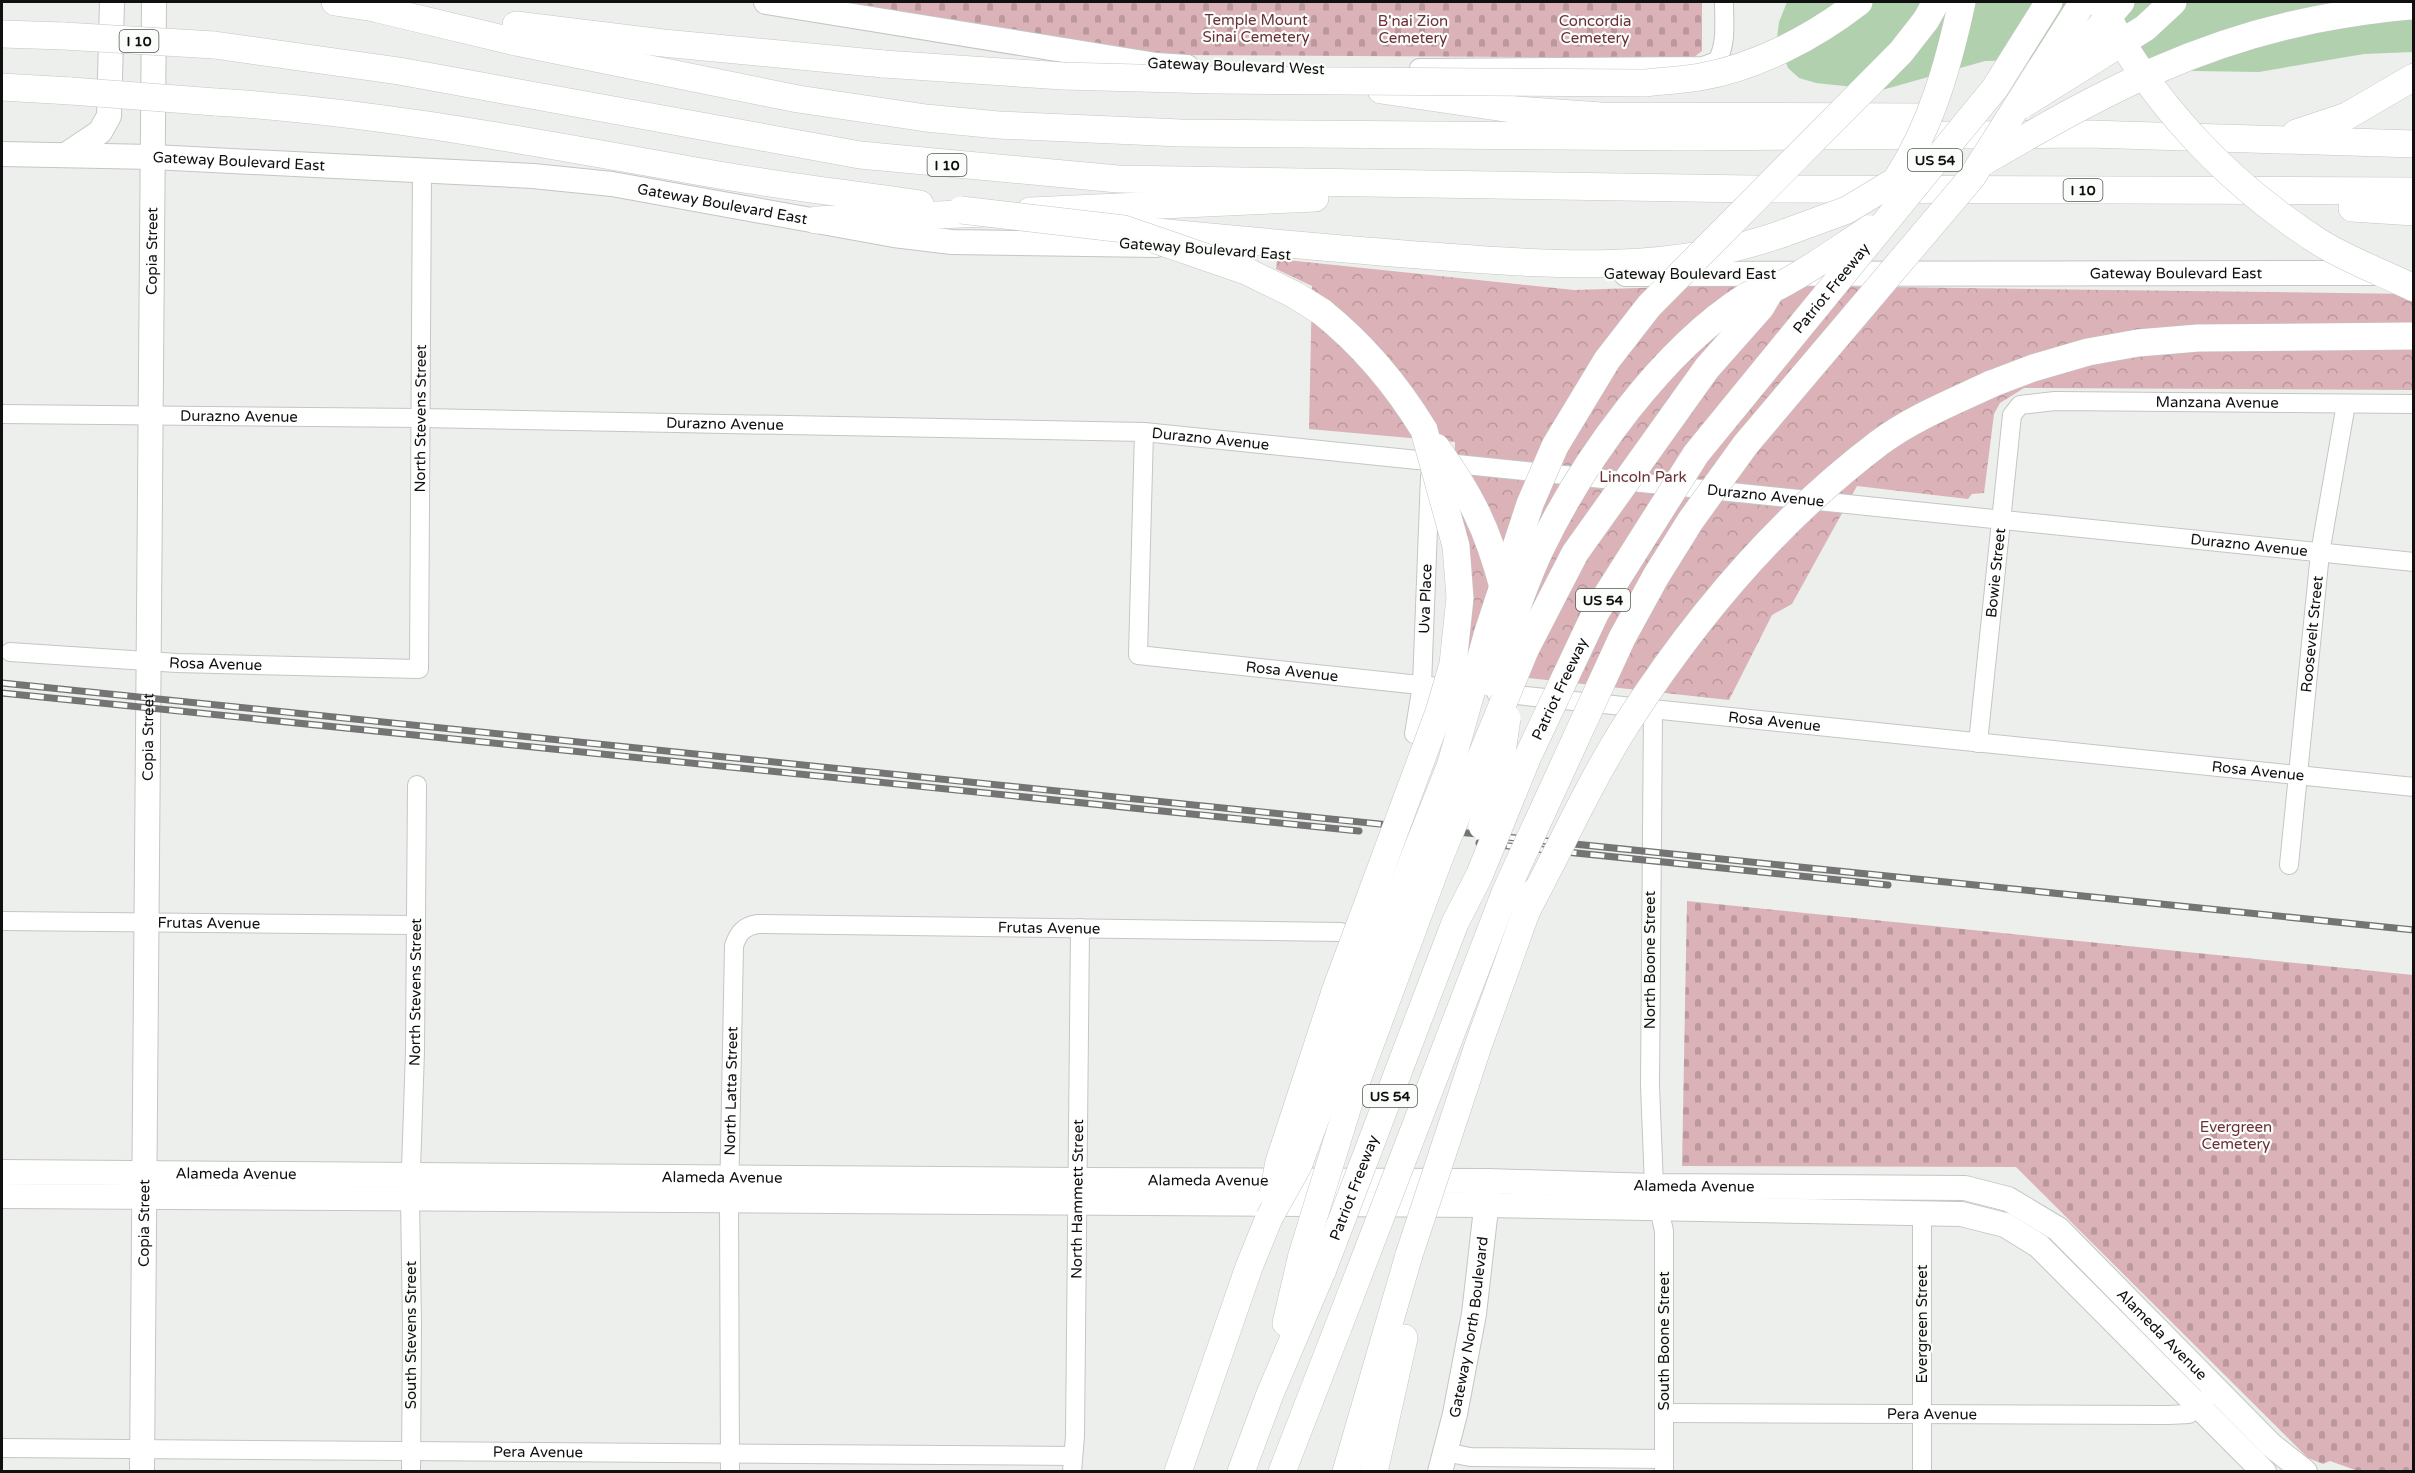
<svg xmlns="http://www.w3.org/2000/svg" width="2415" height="1473" font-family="'Varela Round',sans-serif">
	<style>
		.cemetery { fill: url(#cemetery-stones) }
		.park { fill: url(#park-crowns) }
		.water { fill: #b1d0ad }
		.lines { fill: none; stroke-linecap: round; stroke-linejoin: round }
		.minor-casing { stroke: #c4c6c3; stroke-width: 20 }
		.major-casing { stroke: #c4c6c3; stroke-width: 26 }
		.highway-casing { stroke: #c4c6c3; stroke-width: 28 }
		.minor { stroke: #fff; stroke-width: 18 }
		.major { stroke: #fff; stroke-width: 24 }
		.highway { stroke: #fff; stroke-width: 27 }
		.rail-casing { stroke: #737473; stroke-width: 7 }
		.rail { stroke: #fafdfa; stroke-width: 4.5; stroke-dasharray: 14; stroke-linecap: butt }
		.highway-bridge-casing { stroke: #c4c6c3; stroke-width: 28; stroke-linecap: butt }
		.highway-bridge { stroke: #fff; stroke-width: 27 }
		.labels { text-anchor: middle; stroke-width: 4.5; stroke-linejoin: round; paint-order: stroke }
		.shield { fill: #fafdfa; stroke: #565756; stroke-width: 1.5 }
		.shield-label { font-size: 14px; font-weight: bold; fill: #0f100f }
		.park-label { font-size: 15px; fill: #6c2f3a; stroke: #fafdfa }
		.street-label { font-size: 15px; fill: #0f100f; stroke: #fafdfa }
	</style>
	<defs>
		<pattern id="cemetery-stones" width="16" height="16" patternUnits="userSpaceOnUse" patternTransform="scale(1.5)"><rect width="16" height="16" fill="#dab2b7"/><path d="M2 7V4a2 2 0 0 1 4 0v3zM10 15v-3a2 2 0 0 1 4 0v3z" fill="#ba989c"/></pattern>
		<pattern id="park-crowns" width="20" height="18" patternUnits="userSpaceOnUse" patternTransform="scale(1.5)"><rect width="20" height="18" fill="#dab2b7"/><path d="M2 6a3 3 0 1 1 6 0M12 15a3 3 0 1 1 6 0" fill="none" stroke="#ba989c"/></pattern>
	</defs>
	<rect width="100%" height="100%" fill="#edefed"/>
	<g class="cemetery">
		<polygon points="845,2 1702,2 1702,51 1693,58 1166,55"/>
		<polygon points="1687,901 2413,975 2413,1471 2358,1471 2330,1461 2323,1464 2308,1458 2016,1167 1682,1166"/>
	</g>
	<polygon class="park" points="1277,259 1574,290 1733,285 2413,294 2413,390 2024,388 2000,403 1994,414 1984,493 1972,494 1968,499 1857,486 1792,604 1772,615 1729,700 1447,669 1452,607 1455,442 1309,429 1312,286 1276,269"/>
	<polygon class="water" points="1787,2 2413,2 2413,52 2364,54 2259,72 2195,71 2116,57 1985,61 1882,90 1816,83 1799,78 1788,68 1777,38 1779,22"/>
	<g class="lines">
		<g class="minor-casing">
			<g id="minor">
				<path d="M1419,68L1703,66L1717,61C1727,44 1724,21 1724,2"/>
				<path id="s1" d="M2,414L422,418L1144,432L2414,562"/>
				<path id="s2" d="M1144,432L1138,655L1457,689"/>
				<path id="s3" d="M10,652L177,663L419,669L422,169"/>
				<path id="s4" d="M1496,693L2414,787"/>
				<polyline points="1653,710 1650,1086 1654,1186 1664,1231 1664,1472"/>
				<path id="s5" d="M1414,734L1422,685L1430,476"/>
				<path id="s6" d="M1978,743L2012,415L2020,405L2055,401L2414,404"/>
				<path id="s7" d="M2289,865L2320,553L2346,404"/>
				<path id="s8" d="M2,921L415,925"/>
				<path id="s9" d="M1664,1413L2169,1415L2189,1414L2206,1399"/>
				<path id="s10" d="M2,1448L1073,1456"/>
				<polyline points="1445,1452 1470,1457 1664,1459"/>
				<path id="s11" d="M411,1472L412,1324L410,1198L415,1051L417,785"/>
				<path id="s12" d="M730,1472L729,1200L734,946C738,933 744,926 758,924L1341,932"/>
				<path id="s13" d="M1072,1472L1075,1436L1080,928"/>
				<polyline points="1922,1472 1922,1213"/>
			</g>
		</g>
		<g class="major-casing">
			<g id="major">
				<polyline points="766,2 1156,65 1187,67"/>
				<path id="s14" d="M2,154L153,157L533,176L612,184L894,235L952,242L1157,245"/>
				<polyline points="67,154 100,132 109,116 112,2"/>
				<path id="s15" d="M1626,274L2380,273"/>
				<path id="s16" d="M2,1172L1078,1180L1488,1181L1654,1186L1965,1188L2008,1199L2058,1229L2271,1445L2305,1472"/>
				<polyline points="2,1196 1488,1205 1961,1214 2005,1225 2039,1246 2264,1472"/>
				<path id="s17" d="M142,1472L154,2"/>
				<path id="s18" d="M1440,1472L1455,1414L1474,1314L1488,1191"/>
			</g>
		</g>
		<g class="highway-casing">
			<g id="highway">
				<polyline points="335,2 394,11"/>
				<polyline points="378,9 516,42 798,99 926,118 998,125 1181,133 1691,137 2089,134 2414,144"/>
				<polyline points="516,25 663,43 884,64"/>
				<polyline points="2,34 64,36"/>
				<polyline points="214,45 399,71 860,155 1118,179 1752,189 2414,191"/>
				<polyline points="2,87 71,91"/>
				<polyline points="1381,90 1518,110 1601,116 1929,117"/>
				<path d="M215,102C383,112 547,145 713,174C782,186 851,194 920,204"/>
				<polyline points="2296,133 2347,116 2414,77"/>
				<polyline points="2352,208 2414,212"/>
				<polyline points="1030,211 1315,198"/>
				<polyline points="816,220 986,213"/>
				<path d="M1146,231C1241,240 1336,249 1432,256C1554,265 1669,275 1787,232"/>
				<path d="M1322,312C1363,345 1396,384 1424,430"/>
				<polyline points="1991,384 2033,368 2088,352 2138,343 2198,338 2414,336"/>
				<polyline points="1286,1323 1302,1255"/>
				<polyline points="1178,1472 1249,1267 1269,1218"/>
				<polyline points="1241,1472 1270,1394 1323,1269"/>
				<polyline points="1282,1472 1358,1276"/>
				<polyline points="1346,1472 1409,1255"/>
				<polyline points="1374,1472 1404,1338"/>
			</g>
		</g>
		<use href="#minor" class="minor"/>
		<use href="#major" class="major"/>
		<use href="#highway" class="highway"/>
		<g class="rail-casing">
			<g id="rail">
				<polyline points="2,683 2414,930"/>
				<polyline points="2,693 1359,831"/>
				<polyline points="1479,843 1888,885"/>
			</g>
		</g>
		<use href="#rail" class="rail"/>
		<g class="highway-bridge-casing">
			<g id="highway-bridge">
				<path d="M2100,2C2149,101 2226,182 2319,242C2348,260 2383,273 2414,288"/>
				<polyline points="64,36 214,45"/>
				<path d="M884,64L1063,76L1215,80L1645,83C1663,81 1682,80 1700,77C1757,67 1814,37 1859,2"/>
				<polyline points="2060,73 2121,2"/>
				<polyline points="71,91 215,102"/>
				<polyline points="2022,105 2145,28 2173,2"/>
				<path d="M1985,161C2104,92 2203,37 2341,15C2365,11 2389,7 2414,6"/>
				<path d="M1898,177C1932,124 1949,62 1962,2"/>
				<polyline points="961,210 1124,229 1246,271 1295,295 1322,312"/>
				<polyline points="1787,232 1847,210 1925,163"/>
				<path d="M1436,447C1471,495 1488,530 1503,587"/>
				<path d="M1490,682C1507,639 1520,592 1540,550C1583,460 1662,350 1747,296C1755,291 1765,293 1773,289C1806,273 1838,249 1869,229"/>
				<polyline points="1482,826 1501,759 1507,718"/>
				<path d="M1527,910C1561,847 1590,781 1628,722C1697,615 1777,520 1879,443C1912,418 1953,402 1991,384"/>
				<polyline points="1273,1194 1279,1162 1336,989 1439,712 1453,664 1460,598 1456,546 1424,430"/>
				<polyline points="1269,1218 1298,1166 1390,918 1451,764 1488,632 1530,504 1555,446 1607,360 1649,306 1901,52 1926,20 1936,2"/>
				<polyline points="1302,1255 1351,1096 1439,859 1525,650 1575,553 1707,368 1761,307 1771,290"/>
				<polyline points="1409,1255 1478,1046 1533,893"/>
				<path id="s19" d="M1323,1269L1455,923L1479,876L1528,756L1596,612L1696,454L1995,88L2049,2"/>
				<polyline points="1358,1276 1505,893 1622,638 1656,576 1691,520 1746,444 1972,177 2083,2"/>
			</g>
		</g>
		<use href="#highway-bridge" class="highway-bridge"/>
	</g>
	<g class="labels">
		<g class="shield">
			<rect x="119.5" y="30" width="39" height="22" rx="4.5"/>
			<rect x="1908" y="149" width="54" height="22" rx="4.5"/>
			<rect x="927.5" y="154" width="39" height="22" rx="4.5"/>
			<rect x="2063.5" y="179" width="39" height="22" rx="4.5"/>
			<rect x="1576" y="589" width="54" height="22" rx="4.5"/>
			<rect x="1363" y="1085" width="54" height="22" rx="4.5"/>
		</g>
		<g class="shield-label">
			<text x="139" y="46">I 10</text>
			<text x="1935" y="165">US 54</text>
			<text x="947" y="170">I 10</text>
			<text x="2083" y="195">I 10</text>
			<text x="1603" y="605">US 54</text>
			<text x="1390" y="1101">US 54</text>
		</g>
		<g class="park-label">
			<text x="1256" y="25">Temple Mount<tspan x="1256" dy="17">Sinai Cemetery</tspan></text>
			<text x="1413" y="26">B'nai Zion<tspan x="1413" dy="17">Cemetery</tspan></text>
			<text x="1595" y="26">Concordia<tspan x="1595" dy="17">Cemetery</tspan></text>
			<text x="1643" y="482">Lincoln Park</text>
			<text x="2236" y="1132">Evergreen<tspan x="2236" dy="17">Cemetery</tspan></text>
		</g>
		<g class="street-label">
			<text transform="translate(1236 66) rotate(2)" y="5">Gateway Boulevard West</text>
			<text dy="5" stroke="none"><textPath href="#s14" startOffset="237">Gateway Boulevard East</textPath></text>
			<text dy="5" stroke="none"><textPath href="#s14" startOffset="723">Gateway Boulevard East</textPath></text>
			<text transform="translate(1205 249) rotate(4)" y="5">Gateway Boulevard East</text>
			<text dy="5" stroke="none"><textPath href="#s17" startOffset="1221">Copia Street</textPath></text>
			<text x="1690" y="279">Gateway Boulevard East</text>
			<text dy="5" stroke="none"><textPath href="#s15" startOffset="550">Gateway Boulevard East</textPath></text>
			<text dy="5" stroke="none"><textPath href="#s19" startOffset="1113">Patriot Freeway</textPath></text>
			<text dy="5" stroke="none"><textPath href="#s6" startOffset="540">Manzana Avenue</textPath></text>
			<text dy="5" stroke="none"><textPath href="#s1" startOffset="237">Durazno Avenue</textPath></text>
			<text dy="5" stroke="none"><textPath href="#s3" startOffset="660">North Stevens Street</textPath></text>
			<text dy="5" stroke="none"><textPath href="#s1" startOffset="723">Durazno Avenue</textPath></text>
			<text dy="5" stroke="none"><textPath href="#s1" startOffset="1209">Durazno Avenue</textPath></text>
			<text dy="5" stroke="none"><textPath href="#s1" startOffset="1767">Durazno Avenue</textPath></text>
			<text dy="5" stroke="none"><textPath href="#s1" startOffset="2253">Durazno Avenue</textPath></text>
			<text dy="5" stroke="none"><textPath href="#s6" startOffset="171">Bowie Street</textPath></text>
			<text dy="5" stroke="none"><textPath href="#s5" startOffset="136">Uva Place</textPath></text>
			<text dy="5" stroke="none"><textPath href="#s7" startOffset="232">Roosevelt Street</textPath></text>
			<text dy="5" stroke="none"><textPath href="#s3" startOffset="206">Rosa Avenue</textPath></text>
			<text dy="5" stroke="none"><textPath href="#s2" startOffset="378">Rosa Avenue</textPath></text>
			<text dy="5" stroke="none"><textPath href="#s19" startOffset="627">Patriot Freeway</textPath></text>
			<text dy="5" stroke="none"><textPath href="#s4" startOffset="280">Rosa Avenue</textPath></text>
			<text dy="5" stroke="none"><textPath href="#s17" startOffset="735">Copia Street</textPath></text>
			<text dy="5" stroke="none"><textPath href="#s4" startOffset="766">Rosa Avenue</textPath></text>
			<text dy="5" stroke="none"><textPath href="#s8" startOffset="207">Frutas Avenue</textPath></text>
			<text dy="5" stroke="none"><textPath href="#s12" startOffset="852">Frutas Avenue</textPath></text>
			<text transform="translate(1650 960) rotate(-90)" y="5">North Boone Street</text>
			<text dy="5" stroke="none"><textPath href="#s11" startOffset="480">North Stevens Street</textPath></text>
			<text dy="5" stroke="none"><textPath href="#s12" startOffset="381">North Latta Street</textPath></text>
			<text dy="5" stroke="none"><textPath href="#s16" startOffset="234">Alameda Avenue</textPath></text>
			<text dy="5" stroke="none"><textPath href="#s16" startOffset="720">Alameda Avenue</textPath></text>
			<text dy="5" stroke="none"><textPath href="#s16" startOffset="1206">Alameda Avenue</textPath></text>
			<text dy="5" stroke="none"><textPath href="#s16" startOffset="1692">Alameda Avenue</textPath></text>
			<text dy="5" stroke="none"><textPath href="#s19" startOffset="87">Patriot Freeway</textPath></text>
			<text dy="5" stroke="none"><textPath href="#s13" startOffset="273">North Hammett Street</textPath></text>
			<text dy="5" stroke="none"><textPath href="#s17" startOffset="249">Copia Street</textPath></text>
			<text transform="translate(1922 1324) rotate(-90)" y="5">Evergreen Street</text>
			<text dy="5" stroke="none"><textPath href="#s18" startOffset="148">Gateway North Boulevard</textPath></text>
			<text dy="5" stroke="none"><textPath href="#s16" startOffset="2214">Alameda Avenue</textPath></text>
			<text transform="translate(411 1335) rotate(-90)" y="5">South Stevens Street</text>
			<text transform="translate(1664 1341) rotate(-90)" y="5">South Boone Street</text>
			<text dy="5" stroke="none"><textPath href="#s9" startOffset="268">Pera Avenue</textPath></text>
			<text dy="5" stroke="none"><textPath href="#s10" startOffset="536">Pera Avenue</textPath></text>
		</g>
	</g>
	<rect width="2415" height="1473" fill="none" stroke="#0f100f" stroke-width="6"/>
</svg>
